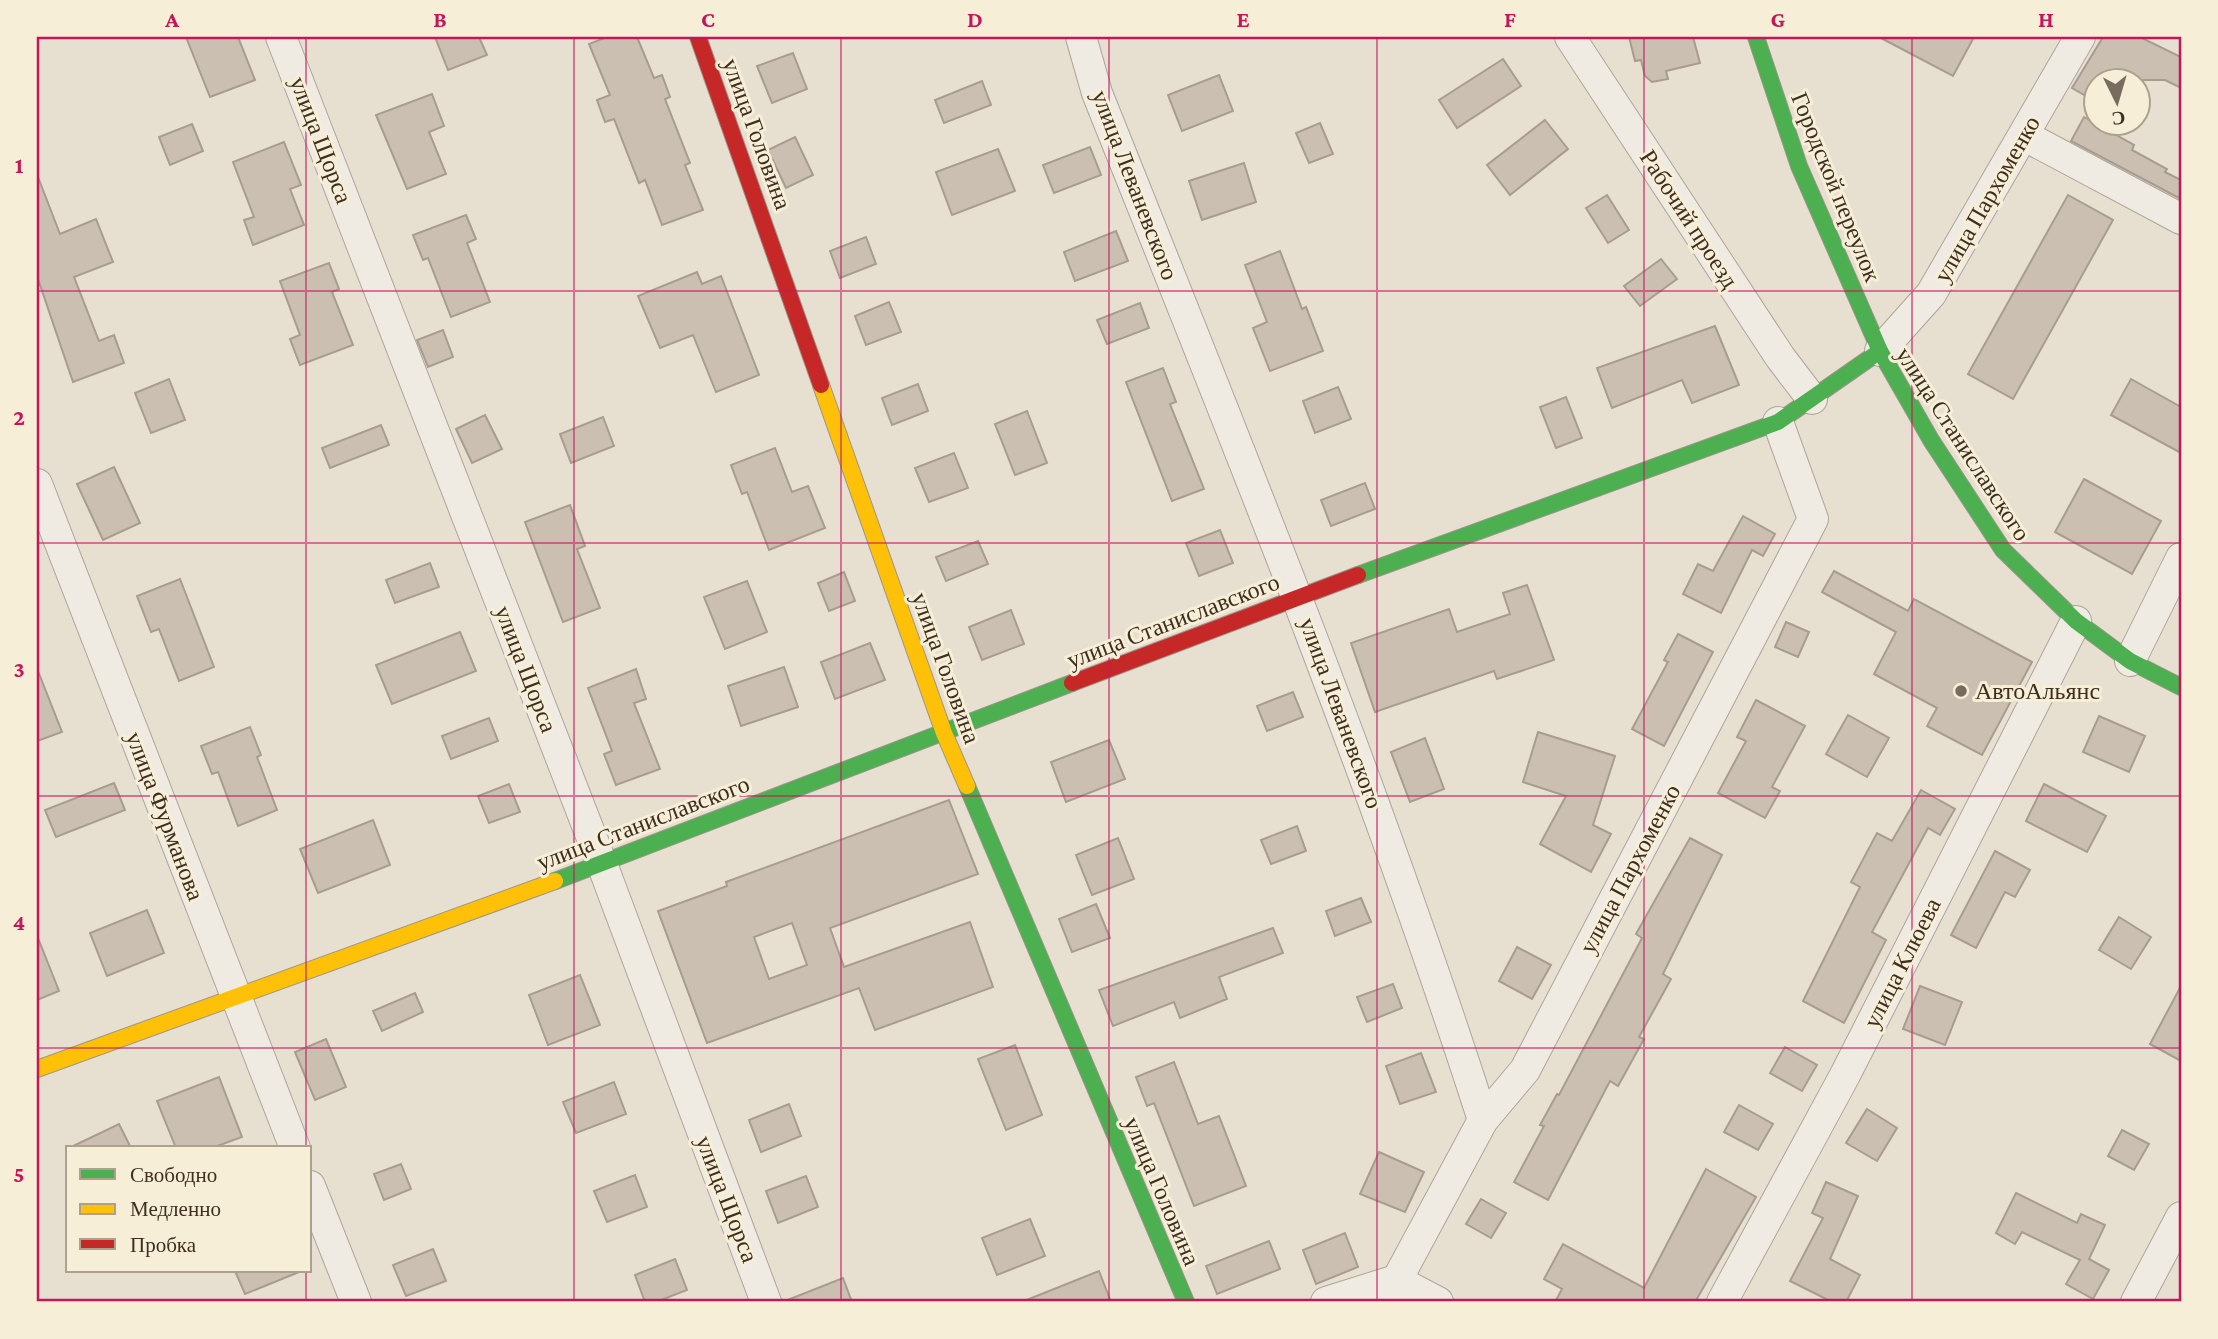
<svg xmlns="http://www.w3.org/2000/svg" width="2218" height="1339" font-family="'Crimson Pro',serif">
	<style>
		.building { fill: #cbbfb2; stroke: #a89c90; stroke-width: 2; fill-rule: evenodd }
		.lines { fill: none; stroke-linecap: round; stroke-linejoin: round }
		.street-casing { stroke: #ada599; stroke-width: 32 }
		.fast-casing { stroke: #9c958a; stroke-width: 18 }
		.slow-casing { stroke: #9c958a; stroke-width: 18 }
		.jam-casing { stroke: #9c958a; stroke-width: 18 }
		.street { stroke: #efebe3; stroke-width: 30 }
		.fast { stroke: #4caf50; stroke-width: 16 }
		.slow { stroke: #ffc107; stroke-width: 16 }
		.jam { stroke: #c62828; stroke-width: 16 }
		.grid { fill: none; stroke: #c2185b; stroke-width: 2; stroke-opacity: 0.55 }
		.poi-dot { fill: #786c5e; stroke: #f7eed8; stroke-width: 2.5 }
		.labels { text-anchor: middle; stroke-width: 6; stroke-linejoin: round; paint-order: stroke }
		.street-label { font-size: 24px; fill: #3d2e20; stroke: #f7eed8 }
		.poi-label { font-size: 24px; fill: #3d2e20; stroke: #f7eed8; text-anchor: start }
		.neatline { fill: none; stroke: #c2185b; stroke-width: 2.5 }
		.grid-label { font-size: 23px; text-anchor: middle; font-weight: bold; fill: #c2185b }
	</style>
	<rect width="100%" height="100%" fill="#e7e0d1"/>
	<g class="building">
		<polygon points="186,37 238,37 255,80 210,97"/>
		<polygon points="435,37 479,37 487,55 448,70"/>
		<polygon points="607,37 637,37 654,78 662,75 670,97 665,99 690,163 685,165 703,210 662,225 645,180 639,183 614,119 605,122 597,100 610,95 589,44"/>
		<polygon points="1629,37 1693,37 1700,63 1666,71 1668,79 1652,82 1645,76 1641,60 1635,61"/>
		<polygon points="1879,37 1974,37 1953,76"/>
		<polygon points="2103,37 2140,37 2181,57 2181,88 2165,80 2096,80 2096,102 2072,88"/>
		<polygon points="793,53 807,89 772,103 757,66"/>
		<polygon points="1503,59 1521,86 1457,128 1439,100"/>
		<polygon points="1219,75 1233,111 1182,131 1168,95"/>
		<polygon points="982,81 991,105 944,123 935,100"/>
		<polygon points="432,94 444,126 429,132 446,174 407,189 376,115"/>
		<polygon points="2084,117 2134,145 2132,150 2167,169 2165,172 2181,180 2181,199 2071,141"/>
		<polygon points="1545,120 1568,149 1510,195 1487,165"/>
		<polygon points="1320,123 1333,154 1309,163 1296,133"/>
		<polygon points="192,124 203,151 170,165 159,137"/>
		<polygon points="795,137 813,175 786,188 768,150"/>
		<polygon points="284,142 301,185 290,189 304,225 253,245 244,220 254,217 233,162"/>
		<polygon points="1090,147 1101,175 1054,193 1043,165"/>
		<polygon points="998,149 1015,191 952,215 936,172"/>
		<polygon points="1244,163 1256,202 1202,220 1189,181"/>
		<polygon points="38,177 60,234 96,219 113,262 74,277 99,341 114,335 124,363 73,382 37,276"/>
		<polygon points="1607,195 1629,230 1608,243 1586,208"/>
		<polygon points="2068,195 2113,220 2013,399 1968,374"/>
		<polygon points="466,215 476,239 467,243 490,302 451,317 428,258 423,260 413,235"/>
		<polygon points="1116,231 1128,261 1075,281 1064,252"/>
		<polygon points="866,237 876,264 840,278 830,251"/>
		<polygon points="1280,251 1302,309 1306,307 1323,351 1270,371 1253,328 1267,322 1245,265"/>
		<polygon points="1661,259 1677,279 1640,306 1624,286"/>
		<polygon points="329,263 339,289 332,292 353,345 300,365 290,339 300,335 280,281"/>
		<polygon points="697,272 702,284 721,276 759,375 716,392 693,335 660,348 638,296"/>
		<polygon points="889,302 901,332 866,345 855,316"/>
		<polygon points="1140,303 1149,328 1107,344 1097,320"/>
		<polygon points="1715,326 1739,385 1692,403 1682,380 1612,408 1597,368"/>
		<polygon points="443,330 453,357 428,367 417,340"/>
		<polygon points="1163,368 1176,402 1170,404 1204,489 1172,501 1126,382"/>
		<polygon points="169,379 185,420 151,433 135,393"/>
		<polygon points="2131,379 2181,407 2181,453 2111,415"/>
		<polygon points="918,384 928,411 892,425 882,398"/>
		<polygon points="1338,387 1351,419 1315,433 1303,401"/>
		<polygon points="1566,397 1582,438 1556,448 1540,407"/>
		<polygon points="1027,411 1047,463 1015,475 995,424"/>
		<polygon points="485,415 502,449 472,463 456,429"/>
		<polygon points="603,417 614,446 571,463 560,434"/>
		<polygon points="381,425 389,445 330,468 322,448"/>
		<polygon points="775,448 792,492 808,486 825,528 769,550 747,492 742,494 731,465"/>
		<polygon points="954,453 968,488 929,502 915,468"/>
		<polygon points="114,467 140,523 103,540 77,484"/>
		<polygon points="2084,479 2161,521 2132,574 2055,532"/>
		<polygon points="1365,483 1375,509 1331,526 1321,500"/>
		<polygon points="570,505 585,546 577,549 600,608 563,622 525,522"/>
		<polygon points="1743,516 1775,534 1763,556 1752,550 1721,613 1683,594 1698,564 1713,571"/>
		<polygon points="1220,530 1233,563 1199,576 1186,543"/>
		<polygon points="978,541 988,564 946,581 936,557"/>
		<polygon points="430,563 439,587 395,603 386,580"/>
		<polygon points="1834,571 1908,611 1914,599 2032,662 1982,755 1927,726 1937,708 1874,674 1896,632 1822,592"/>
		<polygon points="844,572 855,601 829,611 818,583"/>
		<polygon points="180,579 214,667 179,681 159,629 151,632 137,596"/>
		<polygon points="747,581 767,632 725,649 704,597"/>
		<polygon points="1527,585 1554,660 1497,679 1494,671 1375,712 1351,643 1449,609 1457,632 1510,614 1503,593"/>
		<polygon points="1011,610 1024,644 982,660 969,627"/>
		<polygon points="1786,622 1809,632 1798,657 1775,647"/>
		<polygon points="460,632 476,671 392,704 376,665"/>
		<polygon points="1678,634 1713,652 1664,746 1632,729 1668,662 1664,660"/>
		<polygon points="870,643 885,680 835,699 821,662"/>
		<polygon points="784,667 798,707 741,726 728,686"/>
		<polygon points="636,669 646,699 634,703 660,769 616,785 604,754 612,751 588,688"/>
		<polygon points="38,671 62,732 37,741 37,672"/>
		<polygon points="1293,692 1303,717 1267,731 1257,706"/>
		<polygon points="1756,700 1805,726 1772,787 1780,791 1765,818 1718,793 1746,741 1737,737"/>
		<polygon points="1848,715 1889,738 1867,777 1826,754"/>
		<polygon points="2099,716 2145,736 2129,772 2083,752"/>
		<polygon points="489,718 498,741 451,759 442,736"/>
		<polygon points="250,727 261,755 257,757 277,810 238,826 218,772 212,774 201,746"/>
		<polygon points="1538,732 1615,756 1593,825 1611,834 1591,872 1540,844 1566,796 1523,782"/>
		<polygon points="1425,738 1444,789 1410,802 1391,752"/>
		<polygon points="1109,740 1125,779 1066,802 1051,762"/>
		<polygon points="114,783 125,810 56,837 45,810"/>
		<polygon points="509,784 520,812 489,823 478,796"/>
		<polygon points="2044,784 2106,816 2087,852 2026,821"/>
		<polygon points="1921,790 1955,809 1940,835 1928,828 1872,932 1886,940 1844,1023 1803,1001 1860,887 1851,882 1877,833 1892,841"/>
		<path d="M949,800L978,874L830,928L844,967L970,922L993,987L875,1030L859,988L707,1043L658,911L727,886L726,882ZM792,923L807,965L769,979L754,937Z"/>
		<polygon points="373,820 390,865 318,893 300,849"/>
		<polygon points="1297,826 1306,851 1271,864 1261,840"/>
		<polygon points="1118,838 1134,879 1092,895 1076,855"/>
		<polygon points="1690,838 1722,855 1663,974 1671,979 1639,1037 1644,1039 1618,1086 1610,1081 1548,1200 1514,1182 1544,1126 1540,1125 1557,1094 1559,1095 1642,938 1636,934"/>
		<polygon points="1995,851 2030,870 2015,897 2005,892 1976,948 1951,935"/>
		<polygon points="1361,898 1371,922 1335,936 1326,911"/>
		<polygon points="1096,904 1110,938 1072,952 1059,919"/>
		<polygon points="147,910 164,953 107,976 90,933"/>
		<polygon points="2119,917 2151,937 2131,969 2099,950"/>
		<polygon points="1273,928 1283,953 1219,977 1227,999 1180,1018 1174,1002 1113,1026 1099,990"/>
		<polygon points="38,938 59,991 37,1000 37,939"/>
		<polygon points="1517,947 1551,965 1532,999 1499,981"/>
		<polygon points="580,975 600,1025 548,1045 529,995"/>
		<polygon points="1393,984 1402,1008 1367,1022 1357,997"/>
		<polygon points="1920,986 1962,1002 1945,1045 1903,1029"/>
		<polygon points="2181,986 2181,1061 2150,1044"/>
		<polygon points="415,993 423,1012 382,1031 373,1011"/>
		<polygon points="326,1039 346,1087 315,1100 295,1052"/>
		<polygon points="1015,1045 1042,1115 1006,1130 978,1059"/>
		<polygon points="1785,1047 1817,1065 1802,1091 1770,1073"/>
		<polygon points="1421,1053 1436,1092 1400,1104 1386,1066"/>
		<polygon points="1174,1062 1198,1124 1219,1116 1246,1186 1194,1206 1154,1103 1147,1106 1136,1077"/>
		<polygon points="219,1077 242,1137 212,1148 176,1148 157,1101"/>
		<polygon points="614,1082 626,1114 576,1133 563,1102"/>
		<polygon points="789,1104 801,1136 761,1152 749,1120"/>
		<polygon points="1739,1105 1773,1124 1758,1150 1724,1132"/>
		<polygon points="1867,1109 1897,1128 1877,1161 1846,1143"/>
		<polygon points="119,1124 131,1148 69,1148"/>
		<polygon points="2122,1130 2149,1144 2134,1170 2108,1156"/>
		<polygon points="1379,1152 1424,1172 1405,1212 1360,1194"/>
		<polygon points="401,1164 411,1189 384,1200 374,1174"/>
		<polygon points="1706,1169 1756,1197 1695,1302 1555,1302 1562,1289 1544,1279 1563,1244 1644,1288"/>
		<polygon points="635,1175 647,1207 607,1222 594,1191"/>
		<polygon points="806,1176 818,1207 778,1223 766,1191"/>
		<polygon points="1826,1182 1858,1196 1830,1259 1860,1275 1846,1302 1832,1302 1790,1281 1823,1218 1812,1213"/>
		<polygon points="2016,1193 2077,1223 2081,1214 2105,1225 2089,1259 2109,1270 2093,1299 2066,1284 2080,1260 2022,1232 2015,1244 1996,1233"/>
		<polygon points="1481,1199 1506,1213 1491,1238 1466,1224"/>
		<polygon points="1030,1219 1045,1256 997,1275 982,1238"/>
		<polygon points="1345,1233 1358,1267 1316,1284 1303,1250"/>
		<polygon points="1269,1241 1280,1269 1217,1294 1206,1266"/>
		<polygon points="433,1249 446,1281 406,1296 393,1265"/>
		<polygon points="675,1259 687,1290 656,1302 645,1302 635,1275"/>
		<polygon points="235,1271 299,1271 299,1272 245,1294"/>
		<polygon points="1099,1271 1111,1302 1024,1302 1024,1301"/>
		<polygon points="843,1278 852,1302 785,1302 785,1301"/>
	</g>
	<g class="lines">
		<g class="street-casing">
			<g id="street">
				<polyline points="281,37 602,864 766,1302"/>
				<path d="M1081,37L1097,93C1233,433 1371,772 1483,1120"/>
				<polyline points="1570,37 1780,357 1812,399"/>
				<polyline points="2025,136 2181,219"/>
				<polyline points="1880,351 1931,294 2080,37"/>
				<polyline points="37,484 295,1148"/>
				<polyline points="2130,661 2181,558"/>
				<polyline points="310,1186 356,1302"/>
				<polyline points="1326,1302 1396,1280 1438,1302"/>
				<polyline points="1385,1302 1483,1120 1525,1070 1813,519 1778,422"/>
				<polyline points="1722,1302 1845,1075 2076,621"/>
				<polyline points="2136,1302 2181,1217"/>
			</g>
		</g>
		<g class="fast-casing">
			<g id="fast">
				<polyline points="1756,37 1799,166 1880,351 1931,440 2003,550 2076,621 2130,661 2181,687"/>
				<polyline points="1358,575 1778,422 1880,351"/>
				<polyline points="967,786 1186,1302"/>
				<polyline points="555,881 1072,683"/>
			</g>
		</g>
		<g class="slow-casing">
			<g id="slow">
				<polyline points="821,385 944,733 967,786"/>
				<polyline points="37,1069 555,881"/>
			</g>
		</g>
		<g class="jam-casing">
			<g id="jam">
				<polyline points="698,37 821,385"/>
				<polyline points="1072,683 1358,575"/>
			</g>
		</g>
		<use href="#street" class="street"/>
		<use href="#fast" class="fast"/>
		<use href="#slow" class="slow"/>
		<use href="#jam" class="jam"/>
	</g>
	<path class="grid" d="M306,37V1148M574,37V1302M841,37V1302M1109,37V1302M1377,37V1302M1644,37V1302M1912,37V1302M37,291H2181M37,543H2181M37,796H2181M37,1048H2181M306,1271V1302"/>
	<circle class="poi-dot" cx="1961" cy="691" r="7"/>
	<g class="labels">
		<g class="street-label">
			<text transform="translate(757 134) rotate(70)" y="8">улица Головина</text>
			<text transform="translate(321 140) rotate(69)" y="8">улица Щорса</text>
			<text transform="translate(1135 185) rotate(69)" y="8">улица Леваневского</text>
			<text transform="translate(1836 187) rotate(68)" y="8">Городской переулок</text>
			<text transform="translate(1987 199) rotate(-60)" y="8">улица Пархоменко</text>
			<text transform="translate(1689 219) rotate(57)" y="8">Рабочий проезд</text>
			<text transform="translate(1963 444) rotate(57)" y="8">улица Станиславского</text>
			<text transform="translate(1173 621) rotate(-21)" y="8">улица Станиславского</text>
			<text transform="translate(946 668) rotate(70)" y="8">улица Головина</text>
			<text transform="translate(526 669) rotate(69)" y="8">улица Щорса</text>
			<text transform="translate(1341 713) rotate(70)" y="8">улица Леваневского</text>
			<text transform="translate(165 816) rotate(69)" y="8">улица Фурманова</text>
			<text transform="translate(643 823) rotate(-21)" y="8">улица Станиславского</text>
			<text transform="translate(1630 869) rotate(-62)" y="8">улица Пархоменко</text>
			<text transform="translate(1902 963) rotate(-63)" y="8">улица Клюева</text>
			<text transform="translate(1162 1191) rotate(67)" y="8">улица Головина</text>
			<text transform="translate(727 1199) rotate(69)" y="8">улица Щорса</text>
		</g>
		<g class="poi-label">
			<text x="1975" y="699">АвтоАльянс</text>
		</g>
	</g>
	<rect width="2218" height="1339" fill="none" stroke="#f7eed8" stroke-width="77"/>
	<rect x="66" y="1146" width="245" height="126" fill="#f7eed8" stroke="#ada18e" stroke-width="2"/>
	<rect x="80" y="1169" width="35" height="10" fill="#4caf50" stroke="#ada18e" stroke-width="2"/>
	<text x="130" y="1182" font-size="21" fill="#3d2e20">Свободно</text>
	<rect x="80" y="1204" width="35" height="10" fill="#ffc107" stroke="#ada18e" stroke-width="2"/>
	<text x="130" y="1216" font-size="21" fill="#3d2e20">Медленно</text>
	<rect x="80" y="1239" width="35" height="10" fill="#c62828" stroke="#ada18e" stroke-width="2"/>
	<text x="130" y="1252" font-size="21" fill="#3d2e20">Пробка</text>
	<g transform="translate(2117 102) rotate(175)"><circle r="33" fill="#f7eed8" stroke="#ada18e" stroke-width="2"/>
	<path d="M0-5L12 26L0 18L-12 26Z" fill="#786c5e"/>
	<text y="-10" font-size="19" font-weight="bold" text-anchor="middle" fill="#3d2e20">С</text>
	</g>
	<rect x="38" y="38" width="2142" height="1262" class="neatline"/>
	<g class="grid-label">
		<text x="172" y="27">A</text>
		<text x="440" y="27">B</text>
		<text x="708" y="27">C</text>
		<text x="975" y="27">D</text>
		<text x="1243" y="27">E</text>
		<text x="1510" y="27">F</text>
		<text x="1778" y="27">G</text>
		<text x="2046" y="27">H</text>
		<text x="19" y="173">1</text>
		<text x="19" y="425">2</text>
		<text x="19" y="677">3</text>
		<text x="19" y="930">4</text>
		<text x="19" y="1182">5</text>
	</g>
</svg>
